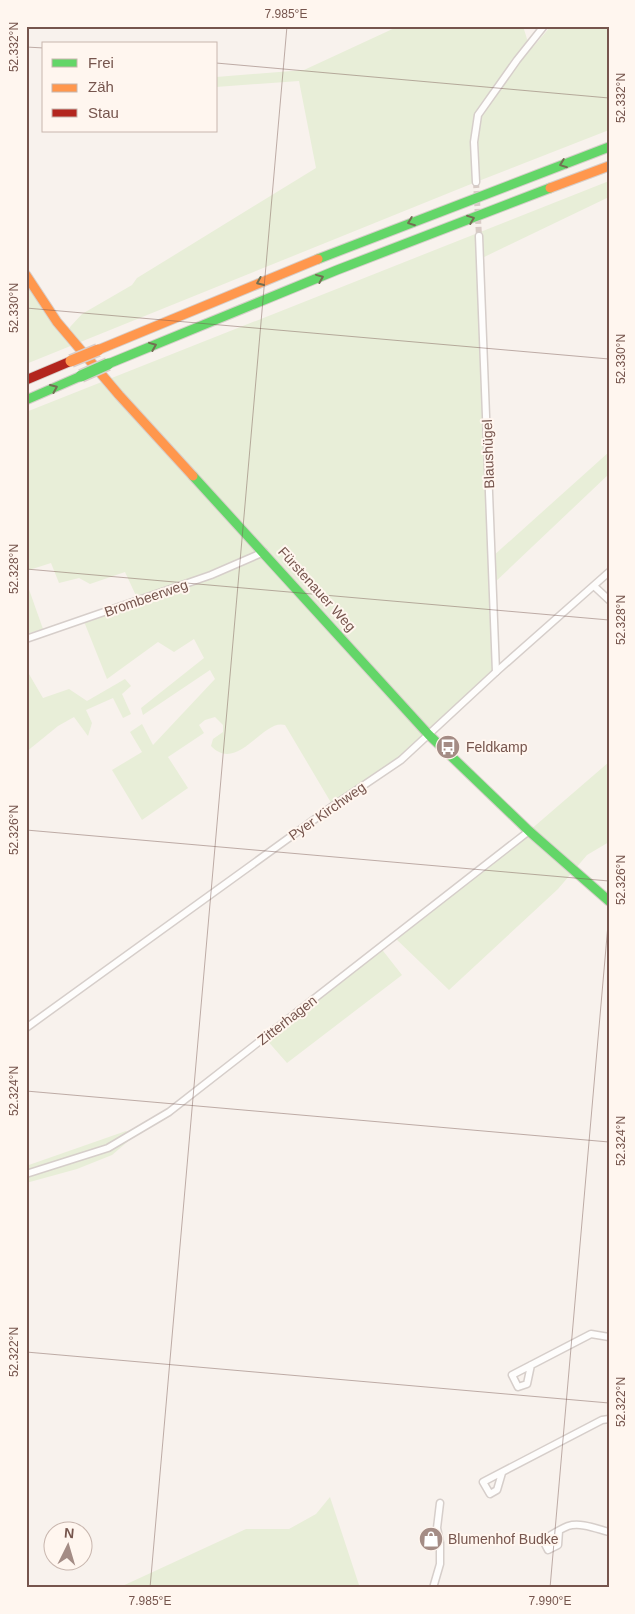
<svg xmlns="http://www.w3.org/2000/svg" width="635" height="1614" font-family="Arial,sans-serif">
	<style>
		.green { fill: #e8eed8 }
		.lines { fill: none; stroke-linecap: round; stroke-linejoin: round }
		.street-tunnel { stroke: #d8cbc5; stroke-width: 6; stroke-dasharray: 6 3; stroke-linecap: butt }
		.street-casing { stroke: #d6ceca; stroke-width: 9 }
		.fast-casing { stroke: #d7ceca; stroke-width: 11 }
		.slow-casing { stroke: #d7ceca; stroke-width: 11 }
		.jam-casing { stroke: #d7ceca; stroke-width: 11 }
		.street { stroke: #fefdfc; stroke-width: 6 }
		.fast { stroke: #63d668; stroke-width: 9 }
		.slow { stroke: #ff974d; stroke-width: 9 }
		.jam { stroke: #b3261e; stroke-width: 9 }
		.fast-bridge-casing { stroke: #d9cecb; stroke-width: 14; stroke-linecap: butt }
		.slow-bridge-casing { stroke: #d9cecb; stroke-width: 14; stroke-linecap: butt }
		.fast-bridge { stroke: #63d668; stroke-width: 11 }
		.slow-bridge { stroke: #ff974d; stroke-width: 11 }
		.oneway { stroke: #726f52 }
		.ticks { fill: none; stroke: #76554d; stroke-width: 1; stroke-opacity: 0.45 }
		.labels { text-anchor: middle; stroke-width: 4; stroke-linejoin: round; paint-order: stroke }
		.street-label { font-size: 14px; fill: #76554d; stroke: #fff6ef }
		.poi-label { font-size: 14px; fill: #76554d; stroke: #fff6ef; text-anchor: start }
		.neatline { fill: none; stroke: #76554d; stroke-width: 2 }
		.ticks-label { font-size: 12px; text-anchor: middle; fill: #76554d }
	</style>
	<rect width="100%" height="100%" fill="#f8f2ed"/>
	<g class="green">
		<polygon points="399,26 523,26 527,39 533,47 551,26 609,26 609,130 476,182 26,364 26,275 70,337 70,327 82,314 132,285 137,278 316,168 299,81 216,87 216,77 304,70"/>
		<path d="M609,181V197L480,259L492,557L609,452V474L493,584L496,672L424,740L333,806L285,725C263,718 238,774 211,746L213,739L223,732V725L215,717L205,720L199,725L204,733L168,757L188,788L142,820L112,770L142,752L130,732L142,724L153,745L215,679L210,670L143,715L141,708L204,658L194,639L174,652L158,642L107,679L83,619L138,600L125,572L90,584L79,578L59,583L51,563L26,571V412Z"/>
		<polygon points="26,581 43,629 26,634"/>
		<polygon points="26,669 43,698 69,689 87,701 125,679 131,686 122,694 131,714 123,718 113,698 86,710 92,723 88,736 74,717 58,726 26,752"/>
		<polygon points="609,762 609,842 587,855 558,889 449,990 394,937 380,947 402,975 287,1063 265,1038 529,831"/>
		<polygon points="126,1131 133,1137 112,1155 77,1169 26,1183 26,1166"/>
		<polygon points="330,1497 360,1588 118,1588 246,1529 289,1529 316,1514"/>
	</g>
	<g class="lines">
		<polyline class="street-tunnel" points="476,182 479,236"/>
		<g class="street-casing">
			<g id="street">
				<polyline points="476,182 474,142 478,115 517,60 544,26"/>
				<polyline points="479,236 496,672"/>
				<polyline points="594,586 609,600"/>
				<polyline points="26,639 211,575 264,552"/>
				<polyline points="26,1028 333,806 401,760 496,672 609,572"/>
				<polyline points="26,1174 108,1148 169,1112 529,831"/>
				<polyline points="531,1365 527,1384 518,1387 512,1375 591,1334 609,1337"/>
				<polyline points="502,1473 497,1490 490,1494 483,1482 602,1420 609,1419"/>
				<path d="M559,1531L558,1545L548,1550L543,1540C551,1535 560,1529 568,1526C581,1522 597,1529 609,1532"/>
				<polyline points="433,1588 440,1564 440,1543 437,1528 440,1503"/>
			</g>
		</g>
		<g class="fast-casing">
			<g id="fast">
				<polyline points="318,259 609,147"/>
				<polyline points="108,364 337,270 550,188"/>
				<polyline points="26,400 81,376"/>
				<polyline points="193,476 429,735 529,831 609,901"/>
			</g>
		</g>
		<g class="slow-casing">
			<g id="slow">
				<polyline points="550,188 609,166"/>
				<polyline points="26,275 57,322 119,395 193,476"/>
				<polyline points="98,350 318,259"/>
			</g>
		</g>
		<g class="jam-casing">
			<polyline id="jam" points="26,380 71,361"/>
		</g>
		<use href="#street" class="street"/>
		<use href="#fast" class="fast"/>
		<use href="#slow" class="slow"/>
		<use href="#jam" class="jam"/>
		<g class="fast-bridge-casing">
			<polyline id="fast-bridge" points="81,376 108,364"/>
		</g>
		<g class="slow-bridge-casing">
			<polyline id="slow-bridge" points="71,361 98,350"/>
		</g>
		<use href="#fast-bridge" class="fast-bridge"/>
		<use href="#slow-bridge" class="slow-bridge"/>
	</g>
	<defs><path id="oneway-chevron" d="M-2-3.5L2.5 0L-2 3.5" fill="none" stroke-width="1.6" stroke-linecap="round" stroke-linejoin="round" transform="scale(1.25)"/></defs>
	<g class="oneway">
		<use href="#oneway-chevron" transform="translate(563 164) rotate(159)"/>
		<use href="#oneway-chevron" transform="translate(471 219) rotate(-21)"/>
		<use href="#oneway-chevron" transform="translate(411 222) rotate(159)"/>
		<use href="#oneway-chevron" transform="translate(320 278) rotate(-22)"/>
		<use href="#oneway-chevron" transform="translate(260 282) rotate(157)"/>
		<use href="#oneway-chevron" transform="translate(153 346) rotate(-22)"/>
		<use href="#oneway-chevron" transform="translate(54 388) rotate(-23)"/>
	</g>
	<path class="ticks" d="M26,47L44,48M216,63L609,98M26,308L609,359M26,569L609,620M26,830L609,881M26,1091L609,1142M26,1352L609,1403M150,1588L287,26M550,1588L609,913"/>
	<defs>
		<g id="bus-disc" transform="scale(1.25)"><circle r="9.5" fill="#a48c85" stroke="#fff6ef"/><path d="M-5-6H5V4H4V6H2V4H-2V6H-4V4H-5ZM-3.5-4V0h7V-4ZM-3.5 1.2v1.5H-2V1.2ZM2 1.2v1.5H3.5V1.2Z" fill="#fff"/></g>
		<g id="shop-disc" transform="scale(1.25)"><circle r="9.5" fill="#a48c85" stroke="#fff6ef"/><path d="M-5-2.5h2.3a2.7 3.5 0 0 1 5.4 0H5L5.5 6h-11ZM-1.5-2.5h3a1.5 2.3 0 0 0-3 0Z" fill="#fff"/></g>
	</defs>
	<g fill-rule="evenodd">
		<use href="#bus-disc" x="448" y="747"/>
		<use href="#shop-disc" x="431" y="1539"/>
	</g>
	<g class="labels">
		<g class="street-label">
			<text transform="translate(488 454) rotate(-92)" y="5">Blaushügel</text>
			<text transform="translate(317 589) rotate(48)" y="5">Fürstenauer Weg</text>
			<text transform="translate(146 598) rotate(-19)" y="5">Brombeerweg</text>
			<text transform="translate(327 811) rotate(-35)" y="5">Pyer Kirchweg</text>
			<text transform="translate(287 1020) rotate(-38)" y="5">Zitterhagen</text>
		</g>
		<g class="poi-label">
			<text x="466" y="752">Feldkamp</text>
			<text x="448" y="1544">Blumenhof Budke</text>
		</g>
	</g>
	<rect width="635" height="1614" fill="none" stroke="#fff6ef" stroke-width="55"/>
	<rect x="42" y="42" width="175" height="90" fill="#fff6ef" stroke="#c8b6ae"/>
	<rect x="52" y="59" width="25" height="8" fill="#63d668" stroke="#c8b6ae"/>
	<text x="88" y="68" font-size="15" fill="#76554d">Frei</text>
	<rect x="52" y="84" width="25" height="8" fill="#ff974d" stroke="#c8b6ae"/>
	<text x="88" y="92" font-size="15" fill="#76554d">Zäh</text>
	<rect x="52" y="109" width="25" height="8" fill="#b3261e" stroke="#c8b6ae"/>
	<text x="88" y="118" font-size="15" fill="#76554d">Stau</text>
	<g transform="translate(68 1546) rotate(5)"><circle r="24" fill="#fff6ef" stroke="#c8b6ae"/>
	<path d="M0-4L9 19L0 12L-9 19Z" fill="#a48c85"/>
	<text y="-8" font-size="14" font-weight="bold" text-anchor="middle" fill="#76554d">N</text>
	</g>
	<rect x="28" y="28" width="580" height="1558" class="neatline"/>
	<g class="ticks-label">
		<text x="286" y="18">7.985°E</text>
		<text transform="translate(14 47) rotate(-90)" y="4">52.332°N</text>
		<text transform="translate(621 98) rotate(-90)" y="4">52.332°N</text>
		<text transform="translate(14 308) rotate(-90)" y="4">52.330°N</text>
		<text transform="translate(621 359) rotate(-90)" y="4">52.330°N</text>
		<text transform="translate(14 569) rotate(-90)" y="4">52.328°N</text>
		<text transform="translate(621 620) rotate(-90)" y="4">52.328°N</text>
		<text transform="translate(14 830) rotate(-90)" y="4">52.326°N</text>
		<text transform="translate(621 880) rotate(-90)" y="4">52.326°N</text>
		<text transform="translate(14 1091) rotate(-90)" y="4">52.324°N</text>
		<text transform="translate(621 1141) rotate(-90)" y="4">52.324°N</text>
		<text transform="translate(14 1352) rotate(-90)" y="4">52.322°N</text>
		<text transform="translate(621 1402) rotate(-90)" y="4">52.322°N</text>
		<text x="150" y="1605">7.985°E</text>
		<text x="550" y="1605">7.990°E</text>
	</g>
</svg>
